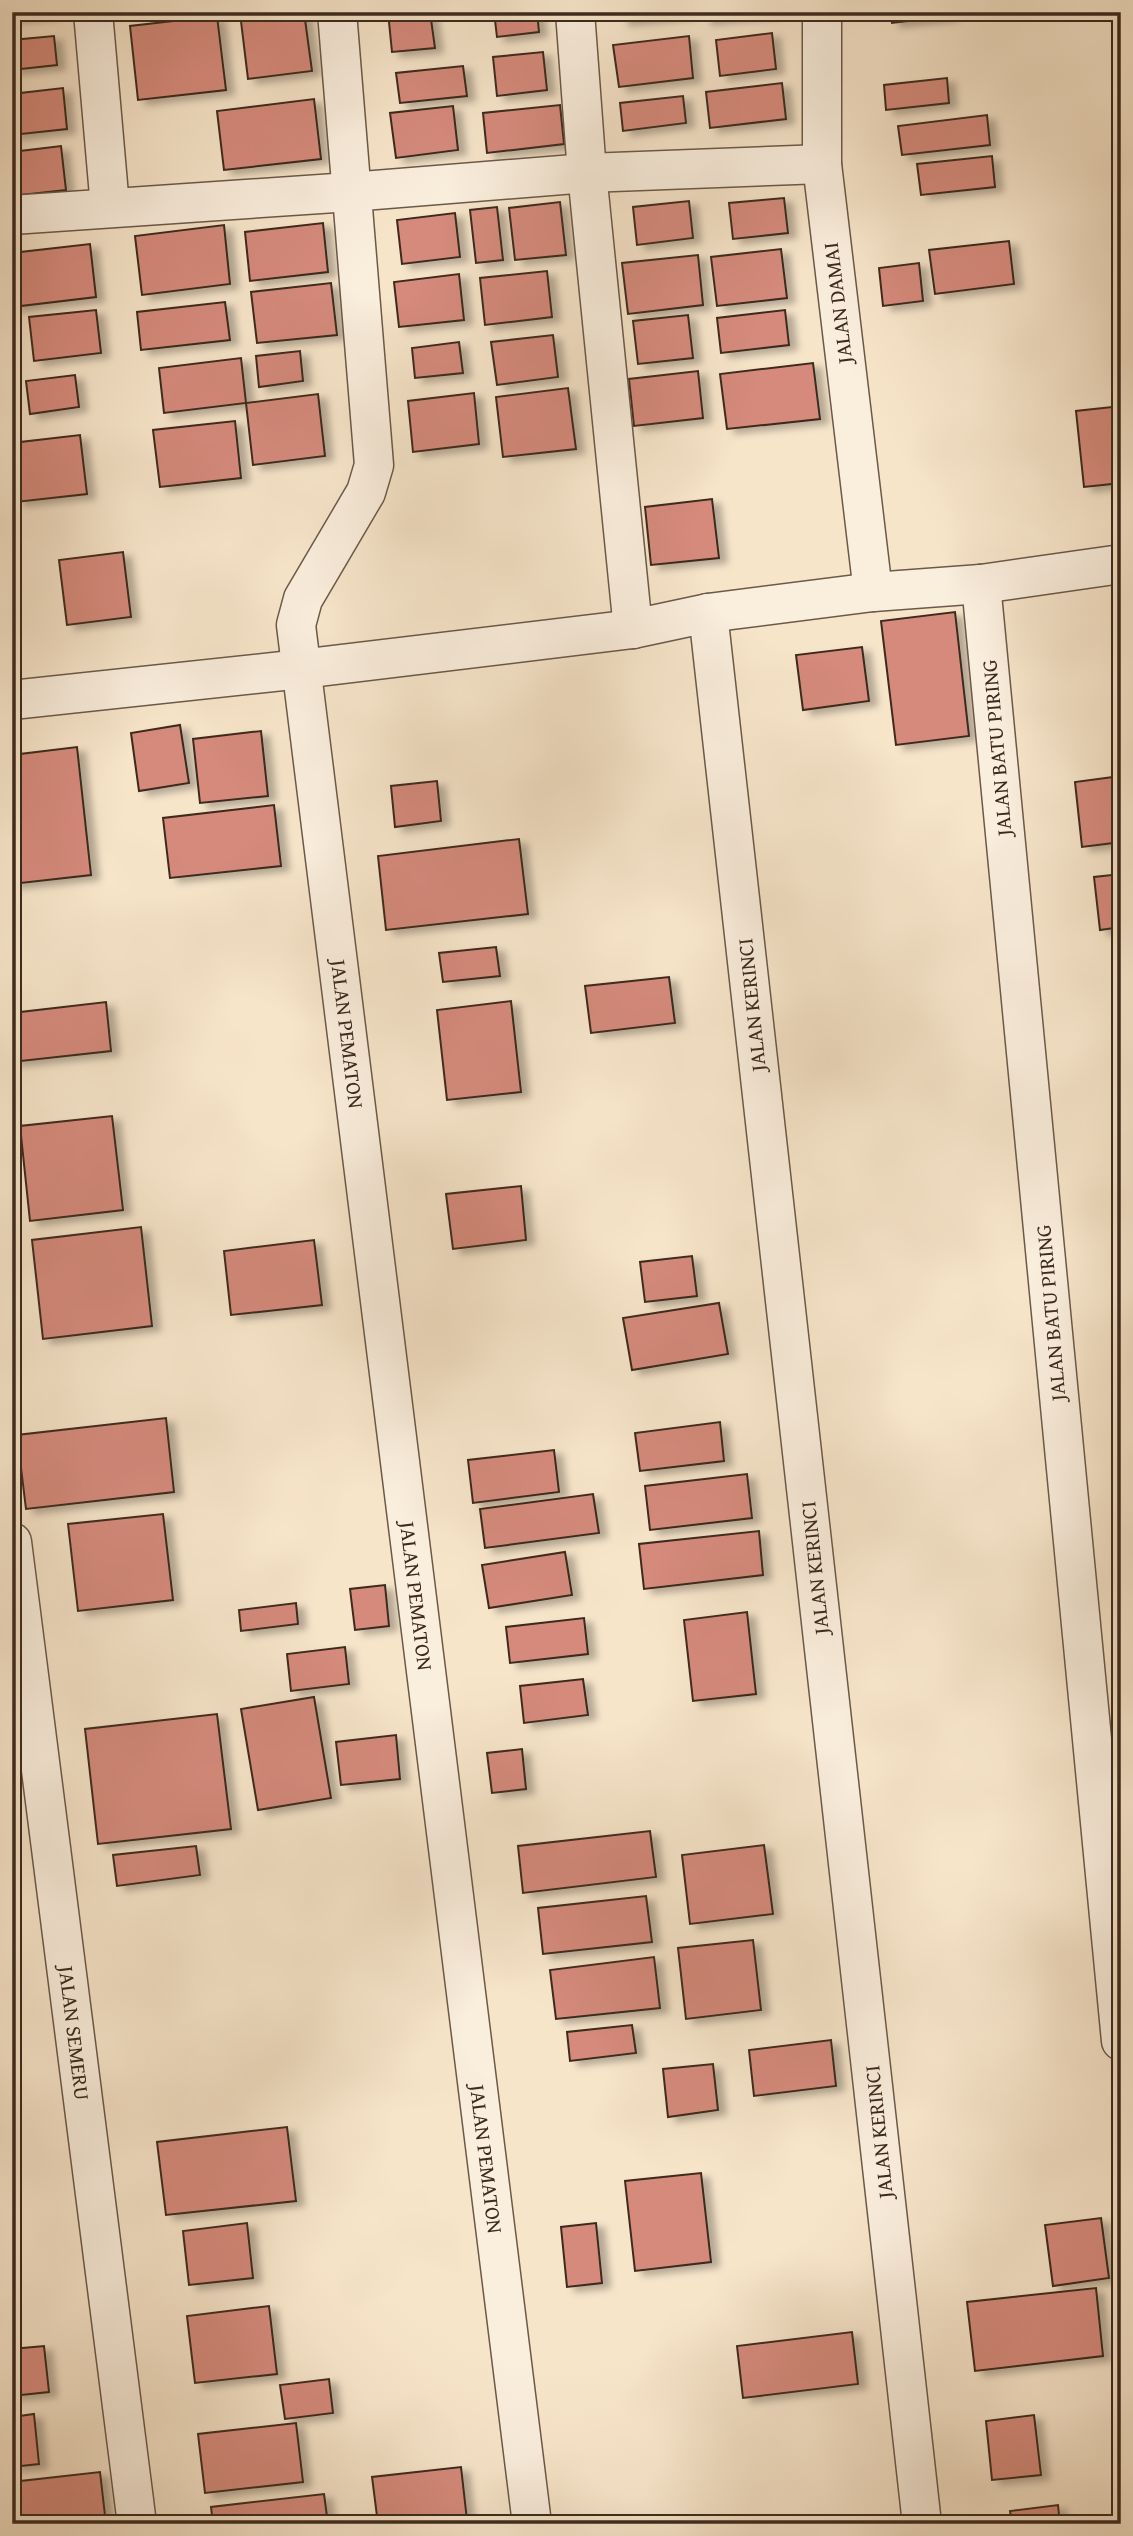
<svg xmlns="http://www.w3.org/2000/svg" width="1133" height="2536" font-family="'Gentium Book Plus',serif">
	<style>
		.building { fill: #d58a7c; stroke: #3c2a1e; stroke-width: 2; filter: url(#shadow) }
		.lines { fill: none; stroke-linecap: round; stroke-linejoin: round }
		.minor-casing { stroke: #6b5949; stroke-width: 41 }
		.minor { stroke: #faeedd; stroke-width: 38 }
		.labels { text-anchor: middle; stroke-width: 7; stroke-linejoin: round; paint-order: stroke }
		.street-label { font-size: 21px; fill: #3c2a1e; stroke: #faeedd }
	</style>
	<defs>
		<filter id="shadow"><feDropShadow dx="8" dy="4.5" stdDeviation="3.5" flood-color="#0004"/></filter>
	</defs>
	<rect width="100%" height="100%" fill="#f7e5ca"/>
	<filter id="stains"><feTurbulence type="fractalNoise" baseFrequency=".00286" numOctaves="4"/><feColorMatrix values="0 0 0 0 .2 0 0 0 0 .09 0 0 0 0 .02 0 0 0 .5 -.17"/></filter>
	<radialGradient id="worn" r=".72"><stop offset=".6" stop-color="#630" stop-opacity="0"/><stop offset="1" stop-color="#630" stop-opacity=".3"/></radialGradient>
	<g class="building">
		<polygon points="12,12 52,12 52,14 12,18"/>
		<polygon points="304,12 312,71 248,79 240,13"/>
		<polygon points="388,12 430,12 435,48 392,52"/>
		<polygon points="494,12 537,12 539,32 497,37"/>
		<polygon points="621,12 691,12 691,13 621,21"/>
		<polygon points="703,12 771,12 771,13 704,20"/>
		<polygon points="891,12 950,12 950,16 892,23"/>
		<polygon points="217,16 226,90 138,100 130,26"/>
		<polygon points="772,33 776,69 720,76 716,40"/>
		<polygon points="54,36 57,65 12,70 12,40"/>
		<polygon points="689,36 693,78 619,87 613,45"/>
		<polygon points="543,52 547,90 497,96 493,57"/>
		<polygon points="463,66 467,96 400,103 396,73"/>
		<polygon points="947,78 949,103 886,110 884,85"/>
		<polygon points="782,83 786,119 710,128 706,92"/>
		<polygon points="63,88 67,129 12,135 12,94"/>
		<polygon points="683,96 686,123 623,131 620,103"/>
		<polygon points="314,99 321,159 224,170 217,111"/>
		<polygon points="560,105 564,144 487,153 483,113"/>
		<polygon points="453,106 458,150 396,158 390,113"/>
		<polygon points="987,115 990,145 902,155 898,126"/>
		<polygon points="61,146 66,190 12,196 12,152"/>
		<polygon points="992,156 995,187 921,195 917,164"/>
		<polygon points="784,198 788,233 733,239 729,203"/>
		<polygon points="689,201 693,238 637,245 633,207"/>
		<polygon points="560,202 566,255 515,260 509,208"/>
		<polygon points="497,207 503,260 476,263 470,210"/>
		<polygon points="455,213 460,257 402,264 397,220"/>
		<polygon points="323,223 328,272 250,281 245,232"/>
		<polygon points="224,225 230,284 142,295 135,236"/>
		<polygon points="1009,241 1014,284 935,294 929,250"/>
		<polygon points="90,244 96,297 12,307 12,253"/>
		<polygon points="781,249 787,298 717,306 711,257"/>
		<polygon points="698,255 703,305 628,314 622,263"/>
		<polygon points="919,263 923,301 883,306 879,268"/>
		<polygon points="547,271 552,317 485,325 480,278"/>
		<polygon points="459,274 464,320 399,327 394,282"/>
		<polygon points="331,283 337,335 257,343 251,292"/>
		<polygon points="225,302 230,340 141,350 137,312"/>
		<polygon points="96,310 101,353 34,361 29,317"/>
		<polygon points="785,310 789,345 721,353 717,318"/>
		<polygon points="688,315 693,358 638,364 633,321"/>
		<polygon points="553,335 558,377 497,385 491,342"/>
		<polygon points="459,342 463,373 415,378 412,348"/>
		<polygon points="300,351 303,381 259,387 256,356"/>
		<polygon points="241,358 246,403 164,413 159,368"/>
		<polygon points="813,363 820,419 727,429 720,374"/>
		<polygon points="698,371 703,418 634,426 629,379"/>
		<polygon points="75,375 79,407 30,414 26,381"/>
		<polygon points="568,388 576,449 503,457 496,397"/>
		<polygon points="474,393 479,444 413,452 408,401"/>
		<polygon points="318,394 325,456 253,465 246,403"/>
		<polygon points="1121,406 1121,483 1084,487 1076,411"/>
		<polygon points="235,421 241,478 160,487 153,430"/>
		<polygon points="80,435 87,494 16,502 12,443"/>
		<polygon points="712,499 719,558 651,565 645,507"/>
		<polygon points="123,552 131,617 67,625 59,560"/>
		<polygon points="955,612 969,736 896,745 881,621"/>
		<polygon points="862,647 869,701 803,710 796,655"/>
		<polygon points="180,725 189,783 139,791 131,733"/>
		<polygon points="261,731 268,796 200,803 193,739"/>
		<polygon points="77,747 91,875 12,884 12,755"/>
		<polygon points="1121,776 1121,842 1082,847 1075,782"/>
		<polygon points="437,781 441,821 395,827 391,786"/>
		<polygon points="274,805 281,866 170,878 163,818"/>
		<polygon points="519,839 528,914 386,930 378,856"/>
		<polygon points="1121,874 1121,927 1100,930 1094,877"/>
		<polygon points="496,947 500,976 443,982 439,953"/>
		<polygon points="669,977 675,1023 591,1033 585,986"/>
		<polygon points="511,1001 521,1092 447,1100 437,1010"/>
		<polygon points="106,1002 111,1051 12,1062 12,1013"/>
		<polygon points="112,1116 123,1210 30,1221 20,1126"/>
		<polygon points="521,1186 526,1240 453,1249 446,1194"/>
		<polygon points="141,1227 152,1326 43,1339 32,1240"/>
		<polygon points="314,1240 322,1305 231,1315 224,1251"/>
		<polygon points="692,1256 697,1296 645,1302 640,1262"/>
		<polygon points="719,1303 728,1354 632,1370 623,1318"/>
		<polygon points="166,1418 174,1492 26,1509 17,1435"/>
		<polygon points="720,1422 724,1461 640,1471 635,1433"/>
		<polygon points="554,1450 559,1492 473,1503 468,1460"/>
		<polygon points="747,1474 752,1518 650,1530 645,1486"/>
		<polygon points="593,1494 599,1533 485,1548 480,1509"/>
		<polygon points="163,1514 173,1600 78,1611 68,1524"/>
		<polygon points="759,1531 763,1575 644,1589 639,1544"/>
		<polygon points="565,1552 572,1595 489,1608 482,1565"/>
		<polygon points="385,1585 389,1626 355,1630 350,1589"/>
		<polygon points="296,1603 298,1624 241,1631 239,1610"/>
		<polygon points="747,1612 756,1694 693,1701 684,1620"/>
		<polygon points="584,1618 588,1654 510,1663 506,1627"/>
		<polygon points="345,1647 349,1684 291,1691 287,1654"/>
		<polygon points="583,1679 588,1715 524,1723 520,1686"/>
		<polygon points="314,1697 331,1798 258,1810 241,1709"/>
		<polygon points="217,1714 231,1829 98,1844 85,1729"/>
		<polygon points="396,1735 400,1779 341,1785 336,1742"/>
		<polygon points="522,1749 526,1789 492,1793 487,1753"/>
		<polygon points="650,1831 656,1877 523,1893 518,1846"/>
		<polygon points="764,1845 773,1914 690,1924 682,1855"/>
		<polygon points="196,1846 200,1875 117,1886 113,1855"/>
		<polygon points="646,1896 652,1942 543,1954 538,1908"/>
		<polygon points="753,1940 761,2010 686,2019 678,1948"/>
		<polygon points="654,1957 660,2008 556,2019 550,1970"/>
		<polygon points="632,2025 636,2053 570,2061 567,2032"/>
		<polygon points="831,2040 836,2086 754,2096 749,2050"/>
		<polygon points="713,2064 718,2110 668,2117 663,2069"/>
		<polygon points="287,2127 296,2201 166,2215 157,2142"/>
		<polygon points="701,2173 711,2262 635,2271 625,2181"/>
		<polygon points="1101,2218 1109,2278 1053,2286 1045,2225"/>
		<polygon points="247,2223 253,2278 189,2285 183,2231"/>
		<polygon points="596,2223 602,2283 567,2287 561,2227"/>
		<polygon points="1096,2288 1103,2356 975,2371 967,2302"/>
		<polygon points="269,2306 277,2374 195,2383 187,2316"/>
		<polygon points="852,2332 858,2384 743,2398 737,2346"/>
		<polygon points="44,2346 49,2392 12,2396 12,2349"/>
		<polygon points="329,2379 333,2413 285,2419 280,2385"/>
		<polygon points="34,2414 39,2464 12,2467 12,2417"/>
		<polygon points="1034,2415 1041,2475 992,2480 986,2421"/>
		<polygon points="296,2423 303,2482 205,2493 198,2434"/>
		<polygon points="461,2467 467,2520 431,2524 378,2524 372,2477"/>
		<polygon points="100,2472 106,2524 12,2524 12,2482"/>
		<polygon points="324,2494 328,2524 213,2524 211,2507"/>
		<polygon points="1058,2505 1060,2524 1012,2524 1010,2511"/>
		<polygon points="487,2517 487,2524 433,2524"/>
	</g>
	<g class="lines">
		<g class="minor-casing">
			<g id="minor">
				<polyline points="93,12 110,207"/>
				<polyline points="337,12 374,465 366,492 303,599 296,625 532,2524"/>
				<polyline points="575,12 587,173 633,629"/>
				<polyline points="822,12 822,164 873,592"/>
				<polyline points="12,215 350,192 587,173 822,164"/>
				<polyline points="981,584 1121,2041"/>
				<polyline points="708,613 922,2524"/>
				<polyline points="12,700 301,669 633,629 708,613 873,592 981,584 1121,564"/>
				<polyline points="12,1542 137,2524"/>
			</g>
		</g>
		<use href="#minor" class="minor"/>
	</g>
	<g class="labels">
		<g class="street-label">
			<text transform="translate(838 303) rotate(-97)" y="7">JALAN DAMAI</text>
			<text transform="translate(997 748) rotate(-95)" y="7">JALAN BATU PIRING</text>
			<text transform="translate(752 1005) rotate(-96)" y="7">JALAN KERINCI</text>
			<text transform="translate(347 1034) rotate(83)" y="7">JALAN PEMATON</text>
			<text transform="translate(1051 1313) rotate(-95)" y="7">JALAN BATU PIRING</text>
			<text transform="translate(815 1568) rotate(-96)" y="7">JALAN KERINCI</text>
			<text transform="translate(416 1596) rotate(83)" y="7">JALAN PEMATON</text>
			<text transform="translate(74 2033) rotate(83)" y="7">JALAN SEMERU</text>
			<text transform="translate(879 2132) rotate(-96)" y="7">JALAN KERINCI</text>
			<text transform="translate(486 2159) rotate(83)" y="7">JALAN PEMATON</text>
		</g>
	</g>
	<rect width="1133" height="2536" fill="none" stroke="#f7e5ca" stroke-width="42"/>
	<rect x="14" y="14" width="1105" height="2508" fill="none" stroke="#3c2a1e" stroke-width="3.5"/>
	<rect x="21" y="21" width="1091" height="2494" fill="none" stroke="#3c2a1e" stroke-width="2"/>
	<rect width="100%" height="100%" filter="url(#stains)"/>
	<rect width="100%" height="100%" fill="url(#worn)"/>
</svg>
